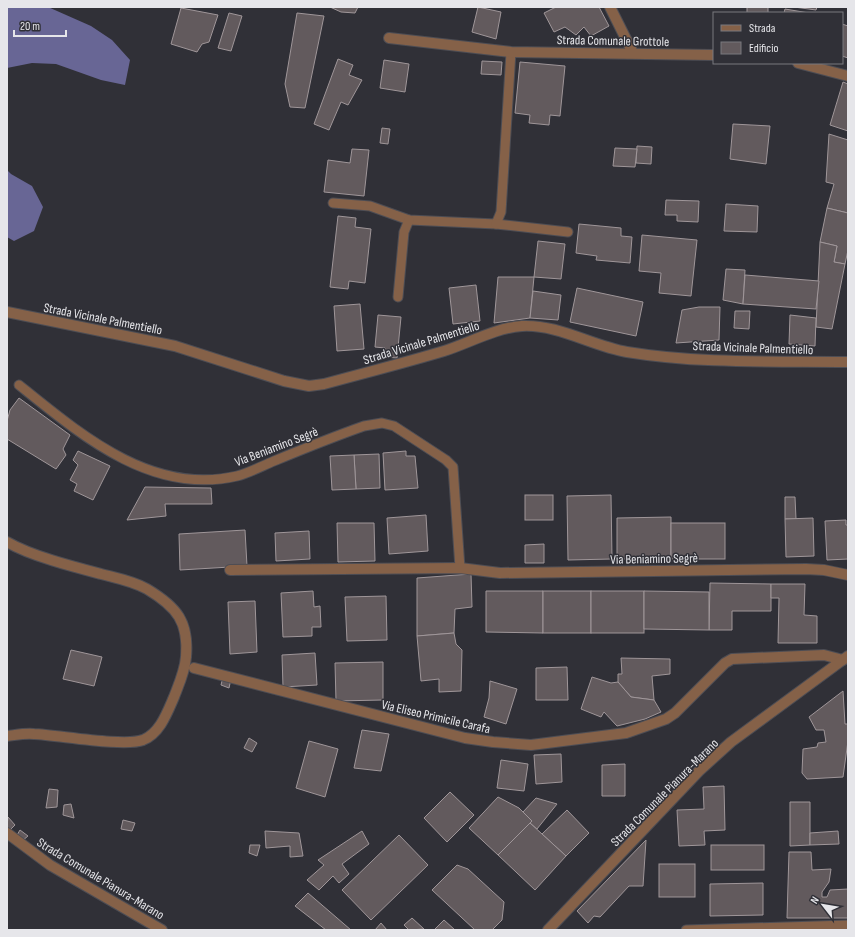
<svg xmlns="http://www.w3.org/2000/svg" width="855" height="937" font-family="'Sofia Sans Condensed',sans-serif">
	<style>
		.forest { fill: #686695 }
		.building { fill: #625a5d; stroke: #9f9699 }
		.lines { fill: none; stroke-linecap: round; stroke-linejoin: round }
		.service-casing { stroke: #4d4d54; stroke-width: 11 }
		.minor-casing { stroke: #4d4d54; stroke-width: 12 }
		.tertiary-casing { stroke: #4d4d54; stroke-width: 12 }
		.service { stroke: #856148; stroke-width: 9 }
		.minor { stroke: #856148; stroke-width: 10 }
		.tertiary { stroke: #856148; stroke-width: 10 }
		.labels { text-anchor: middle; stroke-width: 3; stroke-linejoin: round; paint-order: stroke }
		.street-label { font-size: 13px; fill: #e6e6ea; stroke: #303037 }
	</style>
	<rect width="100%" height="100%" fill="#303037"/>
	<g class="forest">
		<polygon points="7,7 48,7 91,26 112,40 130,60 125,85 101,80 56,64 32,63 7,68"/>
		<polygon points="7,170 11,174 32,186 43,207 34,231 14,241 7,237"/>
	</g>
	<g class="building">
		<polygon points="330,7 358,7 355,13 341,12"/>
		<polygon points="478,7 501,12 496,39 472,32"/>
		<polygon points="556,7 599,7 609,26 591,36 584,27 576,35 565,27 554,32 544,13"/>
		<rect x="747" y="7" width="21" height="6"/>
		<polygon points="794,7 817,7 816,10"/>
		<polygon points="181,8 218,15 209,42 202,44 197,52 171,44"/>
		<polygon points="785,9 809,13 784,13"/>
		<polygon points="229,13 242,16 231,51 218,48"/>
		<polygon points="297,13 324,16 305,108 290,107 285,84"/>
		<polygon points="842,24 848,26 848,58 842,56"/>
		<polygon points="338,59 353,65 349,75 362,80 348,105 341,102 329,130 314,124"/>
		<polygon points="384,60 409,64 405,92 380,88"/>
		<polygon points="482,61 502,62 501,75 481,74"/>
		<polygon points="520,62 565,66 560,116 550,115 549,125 529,123 530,115 515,113"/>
		<polygon points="843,82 848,84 848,131 830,125"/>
		<polygon points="733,124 770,126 766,164 730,159"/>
		<polygon points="382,128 390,129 388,144 380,143"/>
		<polygon points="829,134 848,140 848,213 827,208 834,184 826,182"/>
		<polygon points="637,146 652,147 651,164 636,163"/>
		<polygon points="615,148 637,149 635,167 613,166"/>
		<polygon points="352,149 369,150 364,196 324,192 328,160 350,163"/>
		<polygon points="666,200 699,201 698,222 677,221 677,215 665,215"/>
		<polygon points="726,204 758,206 757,232 724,231"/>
		<polygon points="827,208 848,213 848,250 845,264 834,262 837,246 820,242"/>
		<polygon points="338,216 356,218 355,227 371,229 365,283 349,281 348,289 330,287"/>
		<polygon points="579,224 621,228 621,236 632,237 630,263 596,260 597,256 576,253"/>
		<polygon points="642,235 697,240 691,296 659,293 661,273 639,271"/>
		<polygon points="538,241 565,244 561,279 534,277"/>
		<polygon points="820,242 837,246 834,262 845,264 832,329 816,327"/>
		<polygon points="726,269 745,270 743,304 723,300"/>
		<polygon points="745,275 819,281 816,309 743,304"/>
		<polygon points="498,277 534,277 530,318 494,323"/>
		<polygon points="476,285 480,321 453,324 449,288"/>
		<polygon points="577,288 643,302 636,336 570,322"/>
		<polygon points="533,291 561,295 558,320 530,318"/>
		<polygon points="360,304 364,349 337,351 334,306"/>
		<polygon points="699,307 720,307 719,340 676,343 682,310"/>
		<polygon points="735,311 750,311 749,329 734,328"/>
		<polygon points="378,315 401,317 397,358 384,357 385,348 375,347"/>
		<polygon points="790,315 816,318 815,346 789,344"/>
		<polygon points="19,398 70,435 63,449 66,455 56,469 7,439 7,421 10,410"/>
		<polygon points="78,451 110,466 93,500 74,491 77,484 70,480 78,465 73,460"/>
		<polygon points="406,451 406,456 415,456 418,488 385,490 383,453"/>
		<polygon points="379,454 380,488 356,489 354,455"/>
		<polygon points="354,455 356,489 332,490 330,456"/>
		<polygon points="145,487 211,488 212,504 165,504 166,516 127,520"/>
		<rect x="525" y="495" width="28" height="25"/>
		<polygon points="611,495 612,559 568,560 567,496"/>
		<polygon points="785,497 795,497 796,519 785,519"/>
		<polygon points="426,515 428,551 389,554 387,518"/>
		<polygon points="671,517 671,559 617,559 617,518"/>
		<polygon points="813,518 814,556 786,557 785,519"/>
		<polygon points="846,520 846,525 848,525 848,559 827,560 825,521"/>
		<polygon points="337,523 374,523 375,561 338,562"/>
		<rect x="671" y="523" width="54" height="36"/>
		<polygon points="245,530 247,566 180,570 179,534"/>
		<polygon points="309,531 310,559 276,561 275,533"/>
		<polygon points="544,544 544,563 525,563 525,545"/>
		<polygon points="471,574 472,607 455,609 454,633 417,636 417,578"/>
		<polygon points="710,583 771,584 771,611 732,611 732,630 709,630"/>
		<polygon points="771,584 805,584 804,615 817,616 817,643 778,643 779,598 771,598"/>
		<polygon points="313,591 314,607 320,606 321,627 312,627 312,636 283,637 281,593"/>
		<polygon points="486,591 543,591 543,633 486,632"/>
		<rect x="543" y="591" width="48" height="42"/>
		<rect x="591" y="591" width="53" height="42"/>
		<polygon points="644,591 709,592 709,630 644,629"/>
		<polygon points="386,596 387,640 347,641 345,597"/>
		<polygon points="255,601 257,652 230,654 228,602"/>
		<polygon points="454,633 456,644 462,650 461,691 439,692 439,679 421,681 417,636"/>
		<polygon points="71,650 102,657 94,686 63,679"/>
		<polygon points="315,653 317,685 283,687 282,655"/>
		<polygon points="621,658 670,659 670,674 652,676 654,700 631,697 618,682 618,674 622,674"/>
		<polygon points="383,662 383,700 336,701 335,663"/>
		<polygon points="567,667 568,700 536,700 536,668"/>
		<polygon points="223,677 231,679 229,688 221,685"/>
		<polygon points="592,677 611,683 618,682 631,697 654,700 661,712 645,719 617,726 604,712 601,717 581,709"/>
		<polygon points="490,681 517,689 506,724 484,717 489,698"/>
		<polygon points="843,691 845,724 848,724 848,741 843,777 807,779 802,773 803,749 817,747 818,743 826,742 824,730 816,730 809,717"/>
		<polygon points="362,730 389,734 381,771 354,768"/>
		<polygon points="249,738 257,743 252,752 244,748"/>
		<polygon points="309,741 338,749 325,797 296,788"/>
		<polygon points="561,754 562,782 536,784 534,755"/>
		<polygon points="501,760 528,764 524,791 497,788"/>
		<polygon points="625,764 625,796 602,796 602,765"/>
		<polygon points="724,786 725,830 704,831 705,845 679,846 677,810 704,809 703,787"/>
		<polygon points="49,789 58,790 57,807 46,808"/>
		<polygon points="450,792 474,815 447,842 424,818"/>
		<polygon points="498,797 519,808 532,821 498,855 469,828"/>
		<polygon points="536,798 557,804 537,829 530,823 532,821 523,812"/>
		<polygon points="790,802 810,802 810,845 790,846"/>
		<polygon points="71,804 74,818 63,815 64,805"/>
		<polygon points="567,810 589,833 566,856 542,834"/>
		<polygon points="8,817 15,825 10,830 7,827"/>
		<polygon points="123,820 135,823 132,831 121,829"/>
		<polygon points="530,823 566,856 535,890 498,855"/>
		<polygon points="20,830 28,836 22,841 17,835"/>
		<polygon points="265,831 299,833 303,856 290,857 290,846 266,848"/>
		<polygon points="362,831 369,844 342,864 349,874 339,883 333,876 319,890 307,880 324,865 318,860"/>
		<polygon points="838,831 839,844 810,845 810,833"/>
		<polygon points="399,835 428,865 371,920 342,890"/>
		<polygon points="646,840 643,886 629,886 600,917 594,916 588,923 577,911"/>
		<polygon points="250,845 260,845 257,856 249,853"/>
		<rect x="711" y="845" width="53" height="25"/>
		<polygon points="789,852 811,852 812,870 831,869 829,882 822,892 822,897 827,897 830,890 848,889 848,918 787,918"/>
		<rect x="659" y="864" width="36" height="33"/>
		<polygon points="457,865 468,869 504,902 502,920 492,930 475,930 432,890"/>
		<polygon points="763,883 763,915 710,916 710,884"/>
		<polygon points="308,893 351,930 326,930 295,906"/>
		<polygon points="412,918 424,929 409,930 404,925"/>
		<polygon points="444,920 455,930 434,930"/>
		<polygon points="381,923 387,930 375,930"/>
	</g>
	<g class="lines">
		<g class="service-casing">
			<g id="service">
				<polyline points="333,203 370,206 409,220 496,224 501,212 511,52"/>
				<polyline points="496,224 568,232"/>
				<polyline points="398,297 404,232 409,220"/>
				<path d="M19,385C81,435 152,496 237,476C249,473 262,466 274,461C303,449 333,437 364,426L382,423L394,426L446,460L453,467L460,568"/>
				<polyline points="686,930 848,925"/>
			</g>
		</g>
		<g class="minor-casing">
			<g id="minor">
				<polyline points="610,7 633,53"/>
				<polyline points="389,38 511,52 714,55"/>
				<polyline points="798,63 848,76"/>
				<path d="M7,312L175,346L284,381L309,386L324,384C364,373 404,363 444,351C469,343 495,328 522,326C558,324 592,346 627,352C700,364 775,361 848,362"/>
				<polyline points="230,570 460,568 500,573 806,569 824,570 848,575"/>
				<polyline points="194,668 465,738 493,742 531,745 626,733 666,719 675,713 725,663 732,659 824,655 843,660"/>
			</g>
		</g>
		<g class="tertiary-casing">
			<g id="tertiary">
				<path d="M7,542C31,556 74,567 101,574C116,578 133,581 147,589C177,607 189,622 186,657C185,671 179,684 174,697C167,713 160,733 143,740C124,747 58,735 34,734C25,733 16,735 7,736"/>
				<polyline points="7,833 50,865 162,930"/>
				<polyline points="548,930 699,771 731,742 848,656"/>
			</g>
		</g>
		<use href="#service" class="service"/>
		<use href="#minor" class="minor"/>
		<use href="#tertiary" class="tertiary"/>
	</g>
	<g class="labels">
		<g class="street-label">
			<text transform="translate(613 40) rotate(1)" y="5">Strada Comunale Grottole</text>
			<text transform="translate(103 318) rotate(11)" y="5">Strada Vicinale Palmentiello</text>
			<text transform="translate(421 342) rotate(-17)" y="5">Strada Vicinale Palmentiello</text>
			<text transform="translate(753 347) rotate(2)" y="5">Strada Vicinale Palmentiello</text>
			<text transform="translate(276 446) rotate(-21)" y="5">Via Beniamino Segrè</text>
			<text transform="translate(654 558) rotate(-1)" y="5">Via Beniamino Segrè</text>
			<text transform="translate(436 716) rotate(13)" y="5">Via Eliseo Primicile Carafa</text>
			<text transform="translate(664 792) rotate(-45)" y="5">Strada Comunale Pianura-Marano</text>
			<text transform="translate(101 878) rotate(31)" y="5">Strada Comunale Pianura-Marano</text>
		</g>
	</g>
	<rect width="855" height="937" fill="none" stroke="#e6e6ea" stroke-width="16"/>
	<rect x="713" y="12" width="130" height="52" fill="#303037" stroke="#79797f"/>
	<rect x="721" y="25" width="20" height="6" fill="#856148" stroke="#79797f"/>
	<text x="749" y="32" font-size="12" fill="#e6e6ea">Strada</text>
	<rect x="721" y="42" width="20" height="12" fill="#625a5d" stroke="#79797f"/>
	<text x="749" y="52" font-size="12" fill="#e6e6ea">Edificio</text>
	<g transform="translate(823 905) rotate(301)" stroke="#303037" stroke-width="3" paint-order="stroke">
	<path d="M0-3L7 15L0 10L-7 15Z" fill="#e6e6ea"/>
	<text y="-6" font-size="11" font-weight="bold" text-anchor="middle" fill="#e6e6ea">N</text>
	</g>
	<path d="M14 30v6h52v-6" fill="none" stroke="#e6e6ea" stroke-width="2"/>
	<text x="20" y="30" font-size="12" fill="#e6e6ea" stroke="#303037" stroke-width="3" paint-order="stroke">20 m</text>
</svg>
